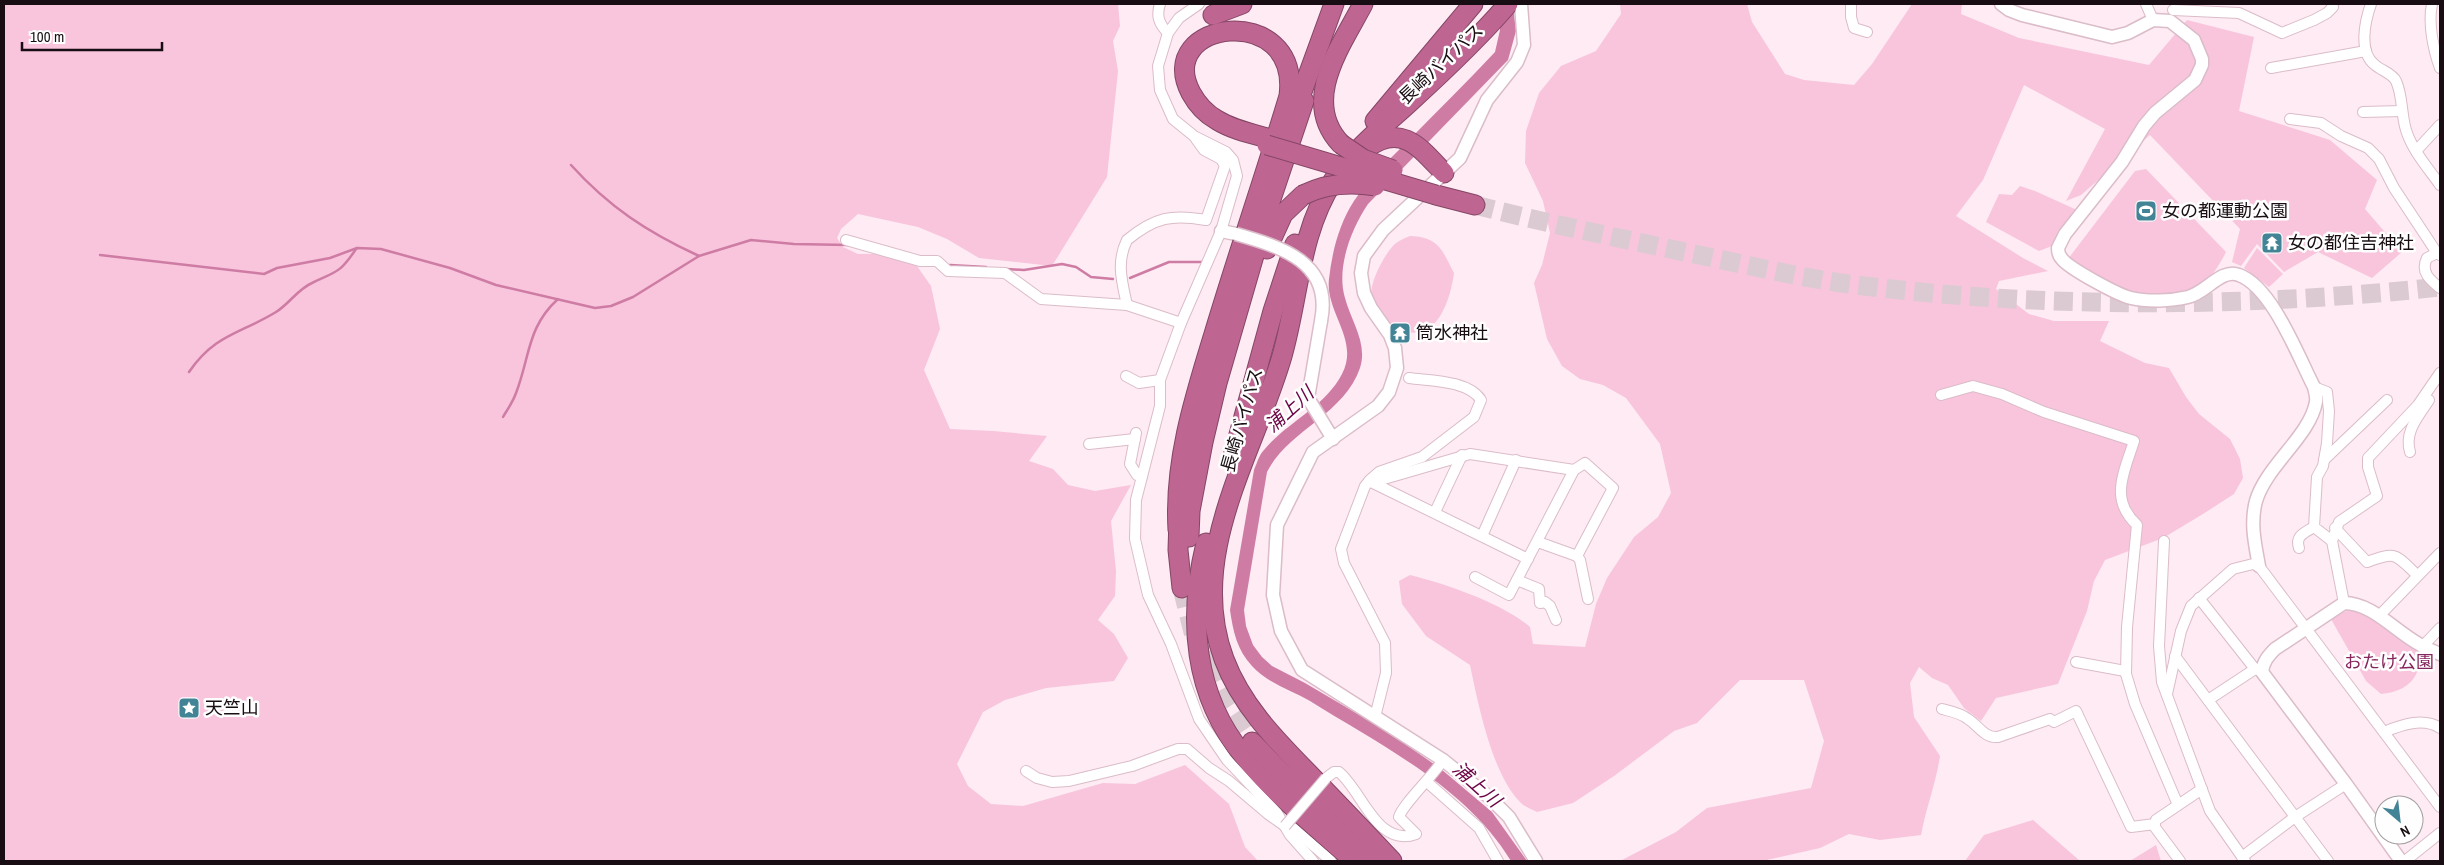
<svg xmlns="http://www.w3.org/2000/svg" width="2444" height="865" font-family="'Archivo Narrow','Noto Sans JP',sans-serif">
	<style>
		.green { fill: #f8c5dc }
		.water { fill: #ce7ca4 }
		.lines { fill: none; stroke-linecap: round; stroke-linejoin: round }
		.stream { stroke: #ce7ca4; stroke-width: 2.5 }
		.motorway-tunnel { stroke: #dbcad1; stroke-width: 19; stroke-dasharray: 19 9; stroke-linecap: butt }
		.minor-casing { stroke: #dbbcc9; stroke-width: 12 }
		.tertiary-casing { stroke: #dbbcc9; stroke-width: 15 }
		.motorway-casing { stroke: #844665; stroke-width: 21 }
		.minor { stroke: #fff; stroke-width: 10 }
		.tertiary { stroke: #fff; stroke-width: 12 }
		.motorway { stroke: #be6592; stroke-width: 19 }
		.minor-bridge-casing { stroke: #dbbcc9; stroke-width: 12; stroke-linecap: butt }
		.tertiary-bridge-casing { stroke: #dbbcc9; stroke-width: 15; stroke-linecap: butt }
		.motorway-bridge-casing { stroke: #844665; stroke-width: 21; stroke-linecap: butt }
		.minor-bridge { stroke: #fff; stroke-width: 10 }
		.tertiary-bridge { stroke: #fff; stroke-width: 12 }
		.motorway-bridge { stroke: #be6592; stroke-width: 19 }
		.labels { text-anchor: middle; stroke-width: 5; stroke-linejoin: round; paint-order: stroke }
		.street-label { font-size: 18px; fill: #170d12; stroke: #fefefe }
		.poi-label { font-size: 18px; fill: #170d12; stroke: #fefefe; text-anchor: start }
		.park-label { font-size: 18px; fill: #86245c; stroke: #fefefe }
		.water-label { font-size: 19px; font-style: italic; fill: #6c0345; stroke: #fefefe }
	</style>
	<rect width="100%" height="100%" fill="#feebf3"/>
	<g class="green">
		<polygon points="4,4 1118,4 1120,26 1113,41 1118,71 1107,177 1052,266 979,258 947,239 918,227 858,214 841,229 837,238 843,247 858,254 879,254 917,266 931,286 940,329 924,370 950,429 993,431 1047,436 1029,461 1053,469 1068,485 1095,491 1131,485 1111,521 1116,571 1115,596 1098,620 1114,634 1128,658 1114,681 1046,688 1005,700 983,712 957,764 968,786 991,804 1023,806 1103,783 1135,784 1185,765 1229,804 1245,847 1258,861 4,861"/>
		<path d="M1620,4H1747L1752,22L1785,74L1804,80L1854,85L1872,64L1912,4H1962L1961,14L2019,38L2149,65L2187,20L2254,37L2239,111L2330,140L2377,180L2365,209L2402,252L2372,278L2318,252L2284,272L2257,244L2241,266L2232,262L2240,229L2150,135L2081,195L2066,201L2105,129L2024,85L1983,180L1956,216L2023,258L2048,271L1999,281L1996,289L2029,314L2054,321H2109L2100,341L2145,363L2169,368L2186,397L2199,414L2230,439L2240,459L2243,478L2234,494L2203,514L2163,538L2105,560L2094,581L2087,611L2058,684L1996,698L1981,721L1964,708L1948,685L1932,678L1919,667L1910,683L1914,717L1940,756C1936,783 1926,808 1921,835L1880,840L1849,834L1820,848L1762,861H1620L1676,832L1707,808L1811,788L1824,741L1804,680H1740L1697,723L1674,731L1614,776L1573,803L1537,812C1532,809 1524,807 1520,802C1492,774 1478,703 1470,665L1426,636L1402,604L1399,581L1410,575C1446,584 1502,603 1530,627L1533,644L1585,647L1596,604L1607,578L1634,537L1658,517L1671,493L1660,444L1626,398L1603,385L1580,379L1562,366L1547,339L1534,283L1542,265L1550,233L1543,201L1525,163L1526,131L1539,93L1561,66L1596,51L1621,14Z"/>
		<path d="M2146,169L2226,252C2209,285 2196,295 2158,296C2148,296 2137,297 2128,293C2107,285 2087,270 2068,259L2135,171Z"/>
		<polygon points="2020,186 2035,191 2077,210 2052,246 2039,251 1986,222 1999,194 2012,195"/>
		<path d="M1410,236C1439,237 1442,250 1454,273C1450,303 1434,349 1396,327C1386,321 1377,312 1372,302C1366,288 1385,252 1396,243C1400,240 1405,238 1410,236Z"/>
		<polygon points="2257,248 2283,274 2269,287 2244,268"/>
		<path d="M2361,609L2422,652C2419,678 2409,691 2381,694L2366,681L2331,619L2348,610Z"/>
		<polygon points="2033,820 2080,861 1965,861 1984,835"/>
		<polygon points="2156,845 2161,861 2130,861"/>
	</g>
	<path class="water" d="M1497,4L1513,6L1516,31L1508,60L1368,204C1351,229 1336,268 1345,298C1351,321 1368,343 1360,368C1344,415 1288,430 1267,472L1244,610L1246,626L1253,645L1262,657L1272,666L1305,683L1385,730L1441,769L1492,812L1527,861H1511C1466,787 1382,746 1310,701C1291,690 1267,683 1252,666C1237,650 1233,631 1230,610L1254,470C1257,463 1259,455 1264,450C1287,422 1325,407 1342,374C1360,340 1325,312 1329,279C1332,252 1339,224 1354,201C1369,178 1391,158 1410,139C1438,110 1467,82 1495,52L1500,30Z"/>
	<g class="lines">
		<g class="stream">
			<path d="M571,165C609,207 647,232 699,256"/>
			<polyline points="100,255 264,274 277,268 330,258 357,248 381,249 450,268 496,285 595,308 611,306 633,297 699,256 751,240 794,244 848,245"/>
			<polyline points="950,265 986,267"/>
			<polyline points="1007,269 1024,270 1062,264 1076,267 1091,277 1113,279"/>
			<polyline points="1130,278 1169,262 1202,262"/>
			<path d="M189,372C215,334 240,334 276,312C289,304 298,289 312,283C337,271 340,273 356,249"/>
			<path d="M503,417C507,410 513,402 516,393C530,357 527,327 558,299"/>
		</g>
		<g class="motorway-tunnel">
			<path d="M1475,205C1549,224 1624,239 1699,255C1757,267 1814,281 1873,287C2061,309 2252,307 2440,287"/>
			<polyline points="1191,569 1200,615 1218,667"/>
			<polyline points="1182,588 1194,636"/>
			<polyline points="1206,666 1224,700 1252,742"/>
		</g>
		<g class="minor-casing">
			<g id="minor">
				<path d="M1160,4C1156,16 1159,24 1168,33"/>
				<polyline points="1199,4 1179,18 1168,33 1158,66 1160,90 1173,119 1194,136 1226,152 1233,160 1237,176 1221,231 1181,323 1160,380 1160,406 1136,500 1135,539 1148,595 1171,644 1199,719 1227,760 1277,813 1290,835 1313,861"/>
				<polyline points="1851,4 1851,17 1854,28 1867,32"/>
				<polyline points="2146,4 2153,20"/>
				<path d="M2371,4C2365,21 2358,52 2375,65C2382,71 2392,73 2396,81C2403,96 2401,114 2406,130C2412,150 2428,168 2440,185"/>
				<path d="M2432,4C2428,23 2433,49 2440,68"/>
				<polyline points="2173,10 2239,13 2282,33 2314,20 2327,13 2333,7 2332,4"/>
				<polyline points="2271,68 2366,51"/>
				<polyline points="2363,112 2402,111"/>
				<polyline points="2290,119 2321,123 2341,136 2368,148 2379,159 2394,188 2437,253"/>
				<polyline points="2416,151 2440,125"/>
				<polyline points="846,240 920,261 937,261 948,271 1005,273 1041,299 1127,305 1181,323"/>
				<path d="M2440,255L2437,253L2427,258C2420,272 2430,280 2440,288"/>
				<path d="M1127,305C1122,282 1116,262 1127,240C1155,217 1172,214 1206,220L1225,166L1221,159L1204,150L1196,139"/>
				<polyline points="1126,376 1139,383 1160,380"/>
				<polyline points="2314,387 2327,392 2329,411 2327,443 2323,466 2317,477 2314,527 2332,541 2339,522 2377,496 2368,467 2368,458 2418,405 2440,373"/>
				<path d="M1941,395L1973,386L2002,394L2044,412L2134,441C2124,473 2109,499 2137,525L2127,627L2126,674L2135,704L2178,805"/>
				<polyline points="1136,433 1130,464 1137,475 1142,476"/>
				<polyline points="1089,444 1135,439"/>
				<path d="M2410,452C2404,432 2418,417 2429,400"/>
				<polyline points="2324,460 2387,400"/>
				<path d="M1371,479L1379,472L1422,457L1474,417L1481,400C1468,380 1430,381 1409,378"/>
				<polyline points="1369,481 1528,559"/>
				<polyline points="1435,512 1462,455"/>
				<path d="M2335,528L2367,562C2397,551 2395,554 2417,575"/>
				<polyline points="1482,536 1516,460"/>
				<polyline points="2164,541 2159,646 2162,682 2210,811 2245,861"/>
				<polyline points="2332,541 2344,603"/>
				<path d="M2299,548C2295,536 2304,533 2314,527"/>
				<polyline points="1577,556 1580,560 1588,599"/>
				<polyline points="1475,577 1509,595 1574,470 1585,463 1613,488 1577,556 1538,542"/>
				<polyline points="1517,580 1539,589 1540,603 1545,602 1550,606 1556,620"/>
				<polyline points="2199,598 2255,669 2262,672"/>
				<polyline points="2379,616 2440,553"/>
				<polyline points="2423,646 2440,628"/>
				<polyline points="2175,656 2328,861"/>
				<polyline points="2076,662 2125,671"/>
				<polyline points="2167,694 2181,631 2191,606 2233,569 2253,564 2259,566 2440,807"/>
				<polyline points="2208,700 2255,669"/>
				<path d="M1942,709C1950,711 1961,713 1968,719C1979,726 1984,738 1998,737L2050,719L2054,722L2076,711L2131,827L2155,824"/>
				<polyline points="1375,717 1386,673 1385,643 1344,563 1341,549 1365,486 1371,479 1384,479 1470,454 1574,470"/>
				<path d="M2384,732C2401,725 2423,717 2440,728"/>
				<polyline points="1026,771 1037,778 1052,782 1069,781 1132,766 1178,749 1187,749 1209,768 1229,781 1268,814 1285,826 1293,828 1331,861"/>
				<path d="M1326,778L1334,772H1339C1363,792 1377,848 1416,834L1399,817C1402,805 1433,776 1443,760"/>
				<polyline points="1427,782 1479,828 1498,861"/>
				<polyline points="2242,857 2295,817 2346,784"/>
				<polyline points="2180,861 2154,826 2156,820 2202,789"/>
				<polyline points="2405,861 2440,833"/>
			</g>
		</g>
		<g class="tertiary-casing">
			<g id="tertiary">
				<polyline points="1521,4 1524,45 1517,62 1487,100 1460,158 1383,230 1364,256 1361,273 1364,293 1371,308 1390,335 1395,348 1397,368 1389,392 1378,406 1313,452 1277,525 1273,595 1281,631 1302,670 1443,760 1489,797 1509,817 1536,861"/>
				<path d="M2001,4L2009,10L2022,15L2112,37L2128,33L2153,20L2170,21L2194,40L2202,59V65L2195,80L2155,113L2144,126L2122,162L2065,234L2058,248C2058,252 2059,256 2062,259C2070,269 2118,295 2131,298C2148,302 2171,301 2188,297C2206,293 2221,268 2239,275C2272,287 2298,356 2314,387C2315,392 2317,397 2316,402C2310,436 2266,466 2256,501C2250,523 2255,544 2259,566"/>
				<polyline points="1221,231 1236,234"/>
				<polyline points="1321,321 1308,398 1333,439"/>
				<path d="M2401,861L2346,784L2262,672C2263,662 2268,656 2275,649L2344,603C2372,603 2395,631 2419,644C2425,648 2433,651 2440,654"/>
			</g>
		</g>
		<g class="motorway-casing">
			<g id="motorway">
				<polyline points="1213,15 1242,4"/>
				<polyline points="1295,111 1334,4"/>
				<polyline points="1375,121 1473,4"/>
				<path d="M1341,144C1300,101 1341,46 1363,4"/>
				<path d="M1367,148C1402,122 1421,149 1444,173"/>
				<polyline points="1436,195 1475,205"/>
				<polyline points="1267,249 1283,214 1303,195"/>
				<polyline points="1232,460 1273,311 1295,244"/>
				<polyline points="1179,519 1178,550 1182,588"/>
				<path d="M1178,530C1174,462 1194,399 1214,334C1238,254 1265,176 1289,96C1301,0 1152,20 1191,93C1197,104 1206,114 1217,120C1233,130 1253,134 1271,139"/>
				<polyline points="1189,537 1190,511 1203,442 1217,383 1266,214 1304,101"/>
				<path d="M1206,543C1188,618 1193,695 1244,756C1274,794 1318,828 1354,861"/>
				<polyline points="1252,742 1282,773 1374,859"/>
				<path d="M1392,861C1366,833 1339,805 1312,777C1277,741 1242,707 1224,659C1185,555 1254,453 1282,356C1299,297 1299,234 1333,181C1353,150 1384,126 1411,101C1445,70 1478,39 1508,4"/>
			</g>
		</g>
		<use href="#minor" class="minor"/>
		<use href="#tertiary" class="tertiary"/>
		<use href="#motorway" class="motorway"/>
		<g class="minor-bridge-casing">
			<polyline id="minor-bridge" points="1285,826 1326,778"/>
		</g>
		<g class="tertiary-bridge-casing">
			<path id="tertiary-bridge" d="M1236,234C1281,247 1333,262 1321,321"/>
		</g>
		<g class="motorway-bridge-casing">
			<g id="motorway-bridge">
				<polyline points="1341,144 1363,159 1393,170"/>
				<polyline points="1267,145 1436,195"/>
				<path d="M1303,195C1325,184 1351,182 1375,186"/>
			</g>
		</g>
		<use href="#minor-bridge" class="minor-bridge"/>
		<use href="#tertiary-bridge" class="tertiary-bridge"/>
		<use href="#motorway-bridge" class="motorway-bridge"/>
	</g>
	<defs>
		<g id="stadium-square" transform="scale(1.125)"><rect x="-9" y="-9" width="18" height="18" rx="4" fill="#428496" stroke="#fefefe"/><path d="M0-5a6.5 5 0 1 0 0 10a6.5 5 0 1 0 0-10ZM-3.5-1.8h7v3.6h-7Z" fill="#fff"/></g>
		<g id="temple-square" transform="scale(1.125)"><rect x="-9" y="-9" width="18" height="18" rx="4" fill="#428496" stroke="#fefefe"/><path d="M0-6L5-2H3V0L6.5 2.5H4V6H1.5V3h-3V6H-4V2.5H-6.5L-3 0V-2H-5Z" fill="#fff"/></g>
		<g id="sight-square" transform="scale(1.125)"><rect x="-9" y="-9" width="18" height="18" rx="4" fill="#428496" stroke="#fefefe"/><path d="M0-6L1.8-2.2L6-1.7L2.9 1.2L3.7 5.4L0 3.3L-3.7 5.4L-2.9 1.2L-6-1.7L-1.8-2.2Z" fill="#fff"/></g>
	</defs>
	<g fill-rule="evenodd">
		<use href="#stadium-square" x="2146" y="211"/>
		<use href="#temple-square" x="2272" y="243"/>
		<use href="#temple-square" x="1400" y="333"/>
		<use href="#sight-square" x="189" y="708"/>
	</g>
	<g class="labels">
		<g class="street-label">
			<text transform="translate(1441 64) rotate(-43)" y="6">長崎バイパス</text>
			<text transform="translate(1242 420) rotate(-74)" y="6">長崎バイパス</text>
		</g>
		<g class="poi-label">
			<text x="2162" y="217">女の都運動公園</text>
			<text x="2288" y="249">女の都住吉神社</text>
			<text x="1416" y="339">筒水神社</text>
			<text x="205" y="714">天竺山</text>
		</g>
		<g class="park-label">
			<text x="2389" y="668">おたけ公園</text>
		</g>
		<g class="water-label">
			<text transform="translate(1289 409) rotate(-42)" y="7">浦上川</text>
			<text transform="translate(1477 784) rotate(42)" y="7">浦上川</text>
		</g>
	</g>
	<rect width="2444" height="865" fill="none" stroke="#170d12" stroke-width="10"/>
	<g transform="translate(2399 820) rotate(152)"><circle r="24" fill="#fefefe" stroke="#a29ea0"/>
	<path d="M0-4L9 19L0 12L-9 19Z" fill="#428496"/>
	<text y="-8" font-size="14" font-weight="bold" text-anchor="middle" fill="#170d12">N</text>
	</g>
	<path d="M22 42v8h140v-8" fill="none" stroke="#170d12" stroke-width="2.5"/>
	<text x="30" y="42" font-size="15" fill="#170d12" stroke="#fefefe" stroke-width="4" paint-order="stroke">100 m</text>
</svg>
